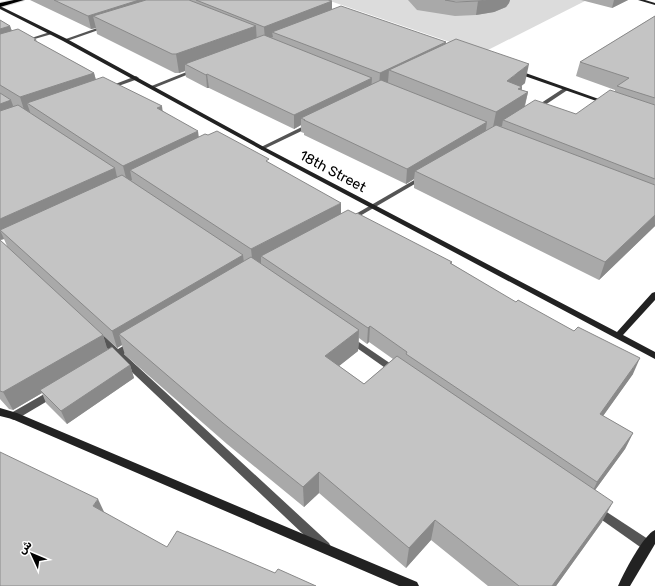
<svg xmlns="http://www.w3.org/2000/svg" width="655" height="586" font-family="Rubik,'Noto Sans Arabic',sans-serif">
	<style>
		.green { fill: #dcdcdc }
		.lines { fill: none; stroke-linecap: round; stroke-linejoin: round }
		.primary-casing { stroke: #dbdbdb; stroke-width: 2 }
		.street { fill: #555; fill-rule: evenodd }
		.secondary { fill: #222; fill-rule: evenodd }
		.primary { fill: #000; fill-rule: evenodd }
		.wall { fill: #a9a9a9; fill-rule: evenodd }
		.shaded-wall { fill: #898989 }
		.building { fill: #c4c4c4; stroke: #898989 }
		.labels { text-anchor: middle; stroke-width: 4; stroke-linejoin: round; paint-order: stroke }
		.street-label { font-size: 14px; fill: #000; stroke: #fff }
	</style>
	<rect width="100%" height="100%" fill="#fff"/>
	<polygon class="green" points="333,0 587,0 482,53 330,1"/>
	<g class="lines">
		<g class="primary-casing">
			<polygon id="primary" points="14,0 24,0 0,7 0,3"/>
		</g>
		<g class="street">
			<polygon points="103,26 107,27 67,41 63,40"/>
			<polygon points="50,32 52,32 52,34 24,42 22,41"/>
			<polygon points="194,69 199,70 154,88 149,87"/>
			<polygon points="136,76 139,78 138,79 110,89 105,88"/>
			<polygon points="564,88 569,89 539,109 535,109 535,107"/>
			<polygon points="310,123 312,124 312,126 264,149 262,150 259,148"/>
			<polygon points="423,175 425,176 425,178 353,220 351,221 347,219"/>
			<polygon points="98,332 101,333 118,349 130,342 136,342 137,344 136,346 124,354 329,543 331,547 329,551 325,552 321,551 117,358 109,362 106,361 105,359 112,353 95,337 94,335 95,333"/>
			<polygon points="350,336 397,368 399,370 397,372 391,372 347,341 346,339 347,337"/>
			<polygon points="53,389 56,390 58,393 56,396 17,419 14,420 11,419 9,416 11,413"/>
			<polygon points="596,505 651,541 653,545 651,549 647,550 643,549 592,513 591,510 592,507"/>
		</g>
		<g class="secondary">
			<polygon points="638,0 645,0 655,3 655,5"/>
			<polygon points="0,6 67,39 264,147 617,332 652,293 655,292 655,300 623,335 655,352 655,359 260,149 63,41 0,9"/>
			<polygon points="516,71 520,71 610,103 605,104 516,73"/>
			<polygon points="0,408 17,413 417,582 419,586 399,586 12,419 0,416"/>
			<path d="M655,530V544L630,586H618C623,574 644,534 655,530Z"/>
		</g>
		<use href="#primary" class="primary"/>
	</g>
	<g class="wall">
		<polygon points="30,0 328,0 332,1 332,9 446,42 446,44 525,83 521,86 522,87 522,90 528,92 525,106 576,114 615,92 615,90 576,76 580,62 655,16 655,226 599,280 414,188 414,179 406,184 304,135 304,133 301,132 301,125 294,129 209,88 207,88 186,77 185,71 179,73 175,73 97,34 96,28 91,29"/>
		<polygon points="408,0 510,0 509,3 506,7 494,12 476,15 455,16 417,10"/>
		<polygon points="581,0 628,0 612,8"/>
		<path d="M0,20L10,26L12,31L36,39L37,42L94,73L96,80L163,111L199,137L269,163L341,214H356L452,262V264L633,374L603,416L633,433L625,449L595,490L602,522L556,586H488L431,540L406,568L319,493L304,507L227,444L125,355L122,345L117,348L16,255L103,335L107,350L130,365L134,378L67,424L46,403L42,393L13,410L9,409L0,399ZM4,239L7,246L0,240ZM359,338L367,344L369,342L393,359L364,384L339,366L358,351Z"/>
	</g>
	<g class="shaded-wall">
		<polygon points="139,0 163,0 93,16 96,28 91,29 88,16"/>
		<polygon points="487,0 510,0 509,3 506,7 494,12 476,15 478,1"/>
		<polygon points="614,0 628,0 612,8"/>
		<polygon points="332,1 332,14 272,32 273,37 265,40 264,27"/>
		<polygon points="10,26 15,40 0,44 0,29"/>
		<polygon points="256,26 257,44 185,64 185,71 179,73 176,54"/>
		<polygon points="446,42 445,55 389,70 388,82 379,86 380,73"/>
		<polygon points="529,64 525,83 504,101 507,81"/>
		<polygon points="94,73 98,88 27,103 30,112 25,113 20,97"/>
		<polygon points="207,74 209,88 207,88 206,75"/>
		<polygon points="372,78 371,91 301,118 301,125 294,129 294,115"/>
		<polygon points="522,87 520,97 528,92 523,112 503,120 502,126 492,132 496,112 518,89"/>
		<polygon points="11,100 17,117 0,122 0,104"/>
		<polygon points="162,106 164,122 157,108"/>
		<polygon points="487,122 485,136 415,171 414,179 406,184 407,169"/>
		<polygon points="198,131 200,146 130,170 132,180 127,182 123,166"/>
		<polygon points="115,168 119,186 0,230 0,219"/>
		<polygon points="341,203 341,221 261,256 261,263 253,267 251,249"/>
		<polygon points="655,215 655,226 599,280 605,262"/>
		<polygon points="0,230 4,239 0,240"/>
		<polygon points="243,255 245,272 119,334 122,345 117,348 112,331"/>
		<polygon points="370,326 369,342 367,344 368,328"/>
		<polygon points="359,330 358,351 325,377 325,356"/>
		<polygon points="103,335 109,354 40,390 42,393 13,410 3,392"/>
		<polygon points="640,358 633,374 593,430 600,414"/>
		<polygon points="130,365 134,378 67,424 61,411"/>
		<polygon points="633,433 625,449 590,497 597,482"/>
		<polygon points="319,472 319,493 304,507 303,487"/>
		<polygon points="98,499 106,516 93,506"/>
		<polygon points="613,502 602,522 556,586 552,586"/>
		<polygon points="435,520 431,540 406,568 409,548"/>
	</g>
	<g class="building">
		<polygon points="54,0 139,0 88,16"/>
		<polygon points="146,0 189,0 256,26 176,54 172,54 93,16"/>
		<polygon points="196,0 328,0 332,1 264,27"/>
		<polygon points="445,0 487,0 478,1 456,2"/>
		<polygon points="341,6 446,42 380,73 272,32"/>
		<polygon points="655,16 655,98 617,86 629,78 580,62"/>
		<polygon points="0,20 10,26 0,29"/>
		<polygon points="18,29 36,39 34,40 94,73 20,97 0,85 0,34"/>
		<polygon points="264,35 372,78 294,115 207,74 206,75 185,64"/>
		<polygon points="456,39 529,64 507,81 522,87 518,89 528,92 496,112 389,70"/>
		<polygon points="103,77 162,106 157,108 198,131 123,166 27,103"/>
		<polygon points="381,80 487,122 407,169 304,120 305,120 301,118"/>
		<polygon points="610,90 655,105 655,179 503,120 535,100 576,114"/>
		<polygon points="0,93 11,100 0,104"/>
		<polygon points="18,105 115,168 0,219 0,111"/>
		<polygon points="496,125 655,185 655,215 605,262 415,171"/>
		<polygon points="217,131 269,159 266,161 341,203 251,249 130,170 205,134 208,135"/>
		<polygon points="122,175 243,255 112,331 0,230"/>
		<polygon points="348,210 356,214 357,213 452,262 450,263 516,302 518,300 574,331 578,327 640,358 600,414 633,433 597,482 406,354 407,352 370,326 368,328 261,256"/>
		<polygon points="0,240 103,335 3,392 0,391"/>
		<polygon points="251,257 359,330 325,356 364,384 397,356 613,502 552,586 519,586 435,520 409,548 319,472 303,487 223,423 119,334"/>
		<polygon points="112,347 130,365 61,411 40,390"/>
		<polygon points="0,452 98,499 93,506 167,547 177,531 275,573 278,569 316,586 0,586"/>
	</g>
	<g class="labels">
		<g class="street-label">
			<text transform="translate(333 171) rotate(28)" y="5">18th Street</text>
		</g>
	</g>
	<g transform="translate(32 554) rotate(314)" stroke="#ffffff" stroke-width="3" paint-order="stroke">
	<path d="M0-3L7 15L0 10L-7 15Z" fill="#000000"/>
	<text y="-6" font-size="11" font-weight="bold" text-anchor="middle" fill="#000000">ش</text>
	</g>
</svg>
